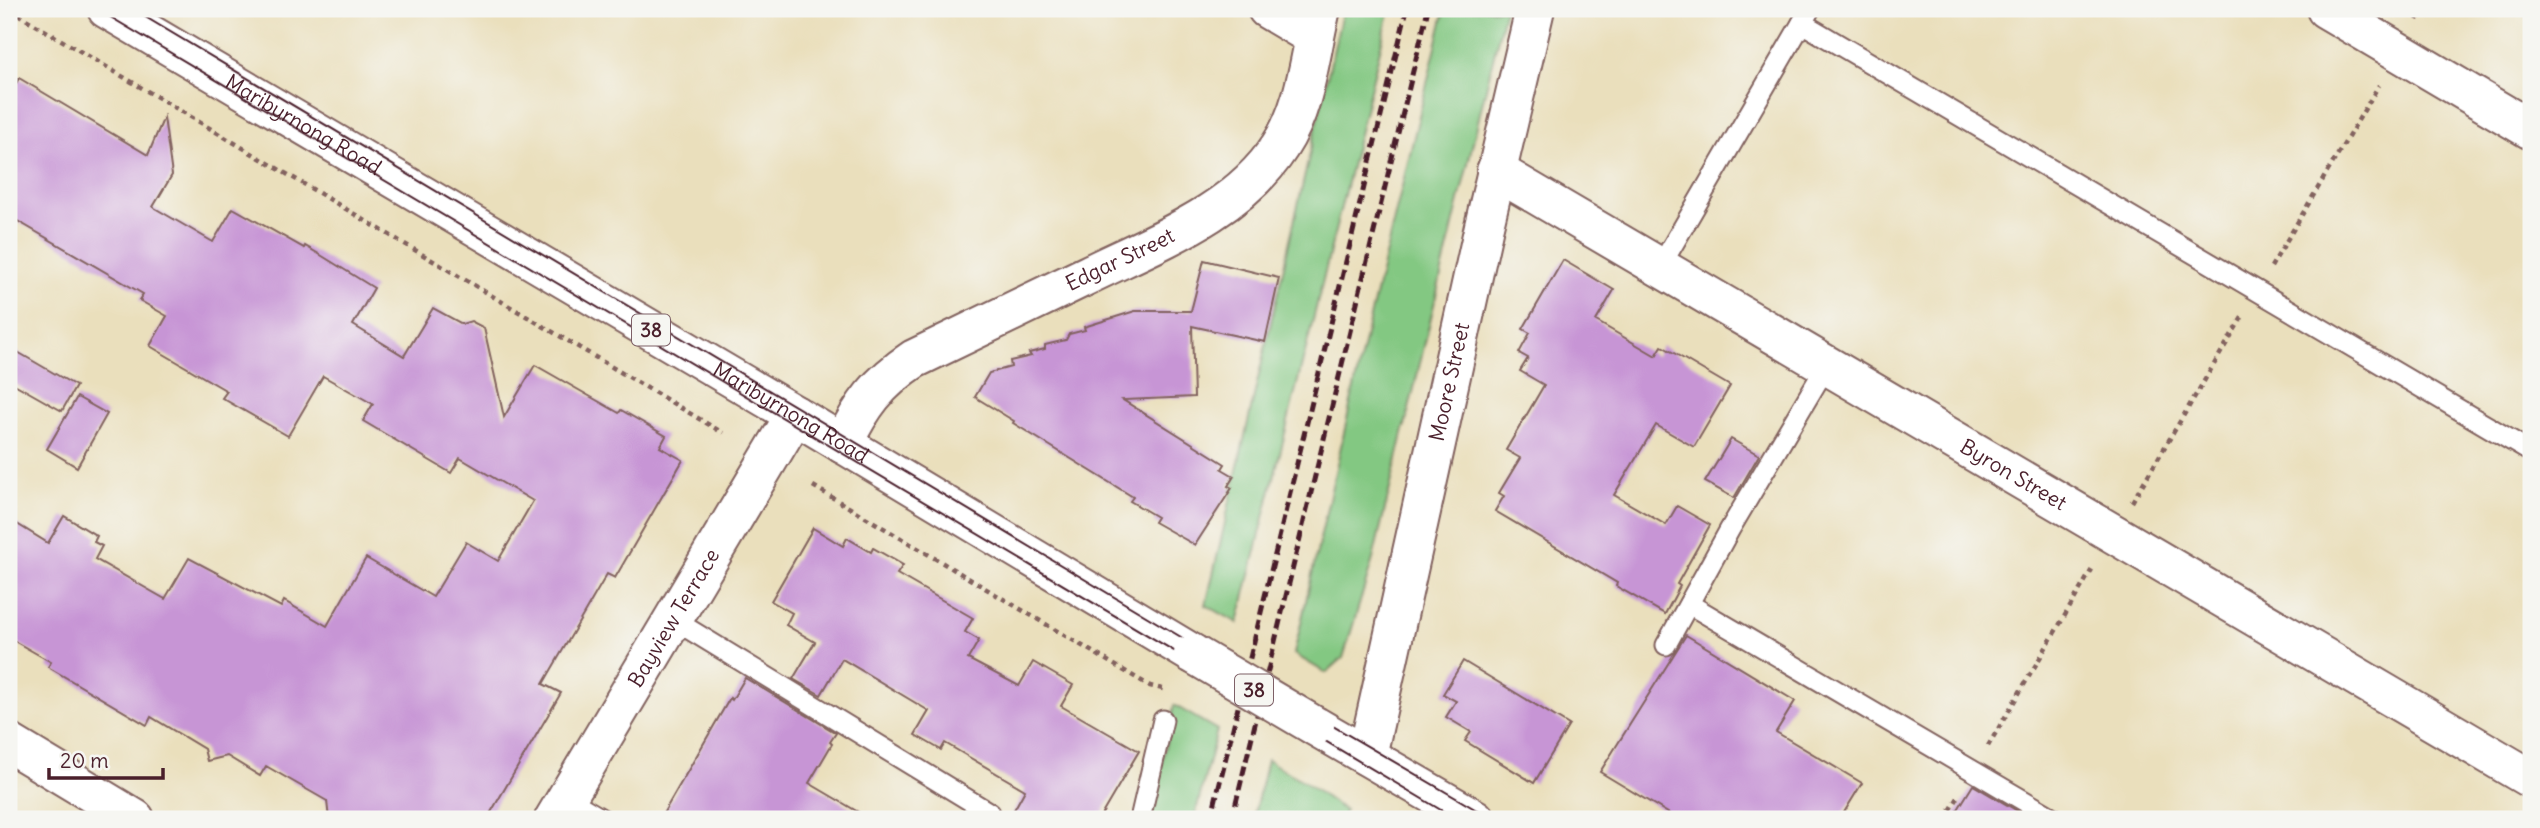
<svg xmlns="http://www.w3.org/2000/svg" width="2540" height="828" font-family="Delius,sans-serif">
	<style>
		.green { fill: #83c882; stroke: #667456; stroke-width: 2 }
		.building { fill: #c795d5 }
		.lines { fill: none; stroke-linecap: round; stroke-linejoin: round }
		.lane-casing { stroke: #82625e; stroke-width: 23 }
		.street-casing { stroke: #82625e; stroke-width: 42 }
		.secondary-casing { stroke: #82625e; stroke-width: 42 }
		.primary-casing { stroke: #82625e; stroke-width: 42 }
		.path { stroke: #82625e; stroke-width: 4.5; stroke-dasharray: 5 5; stroke-linecap: butt }
		.lane { stroke: #fff; stroke-width: 19 }
		.street { stroke: #fff; stroke-width: 38 }
		.secondary { stroke: #fff; stroke-width: 38 }
		.primary { stroke: #fff; stroke-width: 38 }
		.tram { stroke: #4a1f2b; stroke-width: 2 }
		.rail { stroke: #4a1f2b; stroke-width: 5; stroke-dasharray: 10 5; stroke-linecap: butt }
		.primary-bridge-casing { stroke: #82625e; stroke-width: 42; stroke-linecap: butt }
		.primary-bridge { stroke: #fff; stroke-width: 38 }
		.labels { text-anchor: middle; stroke-width: 5; stroke-linejoin: round; paint-order: stroke }
		.shield { fill: #f6f6f2; stroke: #7e6067; stroke-width: 2 }
		.shield-label { font-size: 19px; font-weight: bold; fill: #4a1f2b }
		.street-label { font-size: 21px; fill: #4a1f2b; stroke: #f6f6f2 }
	</style>
	<rect width="100%" height="100%" fill="#f6f6f2"/>
	<filter id="ink" filterUnits="userSpaceOnUse"><feTurbulence type="fractalNoise" baseFrequency=".0143" numOctaves="2"/><feDisplacementMap in="SourceGraphic" scale="14" xChannelSelector="R" yChannelSelector="G"/><feConvolveMatrix kernelMatrix="1 2 1 2 8 2 1 2 1" color-interpolation-filters="sRGB"/></filter>
	<filter id="wash" filterUnits="userSpaceOnUse"><feTurbulence type="fractalNoise" baseFrequency=".00686" numOctaves="4" result="noise"/><feDisplacementMap in="SourceGraphic" scale="28" xChannelSelector="R" yChannelSelector="G"/><feGaussianBlur stdDeviation="1.57" result="paint"/><feColorMatrix in="noise" values="0 0 0 0 0 0 0 0 0 0 0 0 0 0 0 0 0 1.4 0 .05"/><feComposite in="paint" operator="in"/></filter>
	<g filter="url(#wash)">
		<rect width="100%" height="100%" fill="#eadfbc"/>
		<g class="green">
			<polygon points="1343,9 1390,9 1238,623 1206,605"/>
			<polygon points="1445,9 1505,9 1373,559 1343,658 1326,673 1294,654 1369,322"/>
			<polygon points="1174,705 1217,730 1194,819 1150,819"/>
			<polygon points="1267,760 1303,781 1345,811 1340,819 1253,819"/>
		</g>
		<g id="blocks">
			<g class="building">
				<polygon points="19,78 148,155 164,117 172,175 153,207 213,242 233,208 304,248 305,246 319,254 374,288 353,325 404,356 433,308 462,324 471,321 484,328 504,417 535,365 619,413 621,410 666,436 660,447 683,460 615,578 607,574 543,684 561,693 487,819 329,819 327,801 266,766 260,776 227,756 207,761 204,749 151,717 147,725 48,667 51,662 9,638 9,519 48,543 64,516 97,536 94,542 102,546 95,559 165,599 189,558 281,607 284,601 327,626 366,558 433,597 466,542 498,561 533,501 460,458 451,473 363,421 373,404 323,376 288,436 222,398 227,391 150,346 167,316 139,300 143,294 9,216 9,96"/>
				<polygon points="1204,260 1279,278 1265,342 1192,326 1194,397 1123,400 1225,464 1222,469 1234,476 1228,486 1232,488 1195,545 1154,522 1157,517 1130,501 1133,497 1013,423 1014,421 975,397 989,373 1011,367 1010,361 1031,356 1029,353 1045,349 1045,345 1066,340 1069,334 1085,330 1084,327 1135,311 1191,311"/>
				<polygon points="1563,260 1614,290 1596,321 1656,356 1662,346 1730,386 1694,447 1656,425 1614,495 1666,525 1677,506 1710,525 1677,584 1680,586 1665,614 1616,586 1617,583 1495,511 1504,496 1499,493 1520,458 1506,450 1544,385 1520,371 1528,358 1519,353 1530,333 1523,329"/>
				<polygon points="9,347 76,386 62,411 9,381"/>
				<polygon points="77,397 107,414 77,467 47,449"/>
				<polygon points="1731,439 1759,455 1734,498 1705,482"/>
				<polygon points="813,528 843,546 847,538 871,552 873,548 903,565 897,574 973,618 965,632 979,640 968,659 1019,686 1033,662 1073,685 1061,706 1139,751 1099,819 1009,819 1025,790 945,743 941,750 915,735 929,711 842,659 821,695 793,679 815,642 786,625 792,613 771,601"/>
				<polygon points="1686,635 1795,701 1776,732 1862,783 1840,819 1678,819 1600,772"/>
				<polygon points="1463,661 1569,725 1534,783 1465,741 1471,732 1446,717 1456,701 1443,694"/>
				<polygon points="745,678 836,733 830,742 832,744 809,783 870,819 660,819 730,698 732,700"/>
				<polygon points="1973,785 2031,819 1952,819"/>
			</g>
		</g>
	</g>
	<g filter="url(#ink)">
		<use href="#blocks" fill-opacity="0" stroke="#82625e" stroke-width="2"/>
		<g class="lines">
			<g class="lane-casing">
				<g id="lane">
					<polyline points="1802,23 2531,452"/>
					<polyline points="1660,267 1810,9"/>
					<polyline points="1689,604 2055,819"/>
					<polyline points="674,620 990,813"/>
					<polyline points="1666,645 1730,529 1827,365"/>
					<polyline points="567,798 602,819"/>
					<polyline points="1140,819 1163,720"/>
				</g>
			</g>
			<g class="street-casing">
				<g id="street">
					<polyline points="1267,9 1314,37"/>
					<polyline points="2326,9 2531,130"/>
					<path id="s1" d="M1496,171L2531,779"/>
					<path id="s2" d="M843,444C862,405 878,383 914,359C972,331 1030,303 1088,275C1155,242 1238,212 1280,146C1306,107 1310,54 1321,9"/>
					<polyline points="9,743 135,819"/>
					<path id="s3" d="M554,819L795,415"/>
				</g>
			</g>
			<g class="secondary-casing">
				<g id="secondary">
					<path id="s4" d="M1367,756L1484,226L1535,9"/>
				</g>
			</g>
			<g class="primary-casing">
				<g id="primary">
					<path id="s5" d="M107,9L795,415L1193,654"/>
					<polyline points="1315,726 1475,819"/>
				</g>
			</g>
			<g class="path">
				<polyline points="9,9 723,433"/>
				<polyline points="2417,20 2423,9"/>
				<polyline points="2271,267 2379,85"/>
				<polyline points="813,486 1150,686 1163,689"/>
				<polyline points="2132,502 2244,314"/>
				<polyline points="1988,746 2094,566"/>
				<polyline points="1945,819 1959,796"/>
			</g>
			<use href="#lane" class="lane"/>
			<use href="#street" class="street"/>
			<use href="#secondary" class="secondary"/>
			<use href="#primary" class="primary"/>
			<g class="tram">
				<polyline points="97,9 1456,819"/>
				<polyline points="132,9 1196,646 1492,819"/>
			</g>
			<g class="rail">
				<polyline points="1211,819 1407,9"/>
				<polyline points="1232,819 1428,9"/>
			</g>
			<g class="primary-bridge-casing">
				<polyline id="primary-bridge" points="1193,654 1315,726"/>
			</g>
			<use href="#primary-bridge" class="primary-bridge"/>
		</g>
	</g>
	<g class="labels">
		<g class="shield">
			<rect x="632" y="314.5" width="38" height="31" rx="5"/>
			<rect x="1235" y="674.5" width="38" height="31" rx="5"/>
		</g>
		<g class="shield-label">
			<text x="651" y="337">38</text>
			<text x="1254" y="697">38</text>
		</g>
		<g class="street-label">
			<text dy="7" stroke="none"><textPath href="#s5" startOffset="228">Maribyrnong Road</textPath></text>
			<text dy="7" stroke="none"><textPath href="#s2" startOffset="341">Edgar Street</textPath></text>
			<text dy="7" stroke="none"><textPath href="#s4" startOffset="383">Moore Street</textPath></text>
			<text dy="7" stroke="none"><textPath href="#s5" startOffset="794">Maribyrnong Road</textPath></text>
			<text dy="7" stroke="none"><textPath href="#s1" startOffset="600">Byron Street</textPath></text>
			<text dy="7" stroke="none"><textPath href="#s3" startOffset="234">Bayview Terrace</textPath></text>
		</g>
	</g>
	<rect width="2540" height="828" fill="none" stroke="#f6f6f2" stroke-width="35"/>
	<path d="M49 768v10h114v-10" fill="none" stroke="#4a1f2b" stroke-width="3.5"/>
	<text x="60" y="768" font-size="21" fill="#4a1f2b" stroke="#f6f6f2" stroke-width="5" paint-order="stroke">20 m</text>
</svg>
